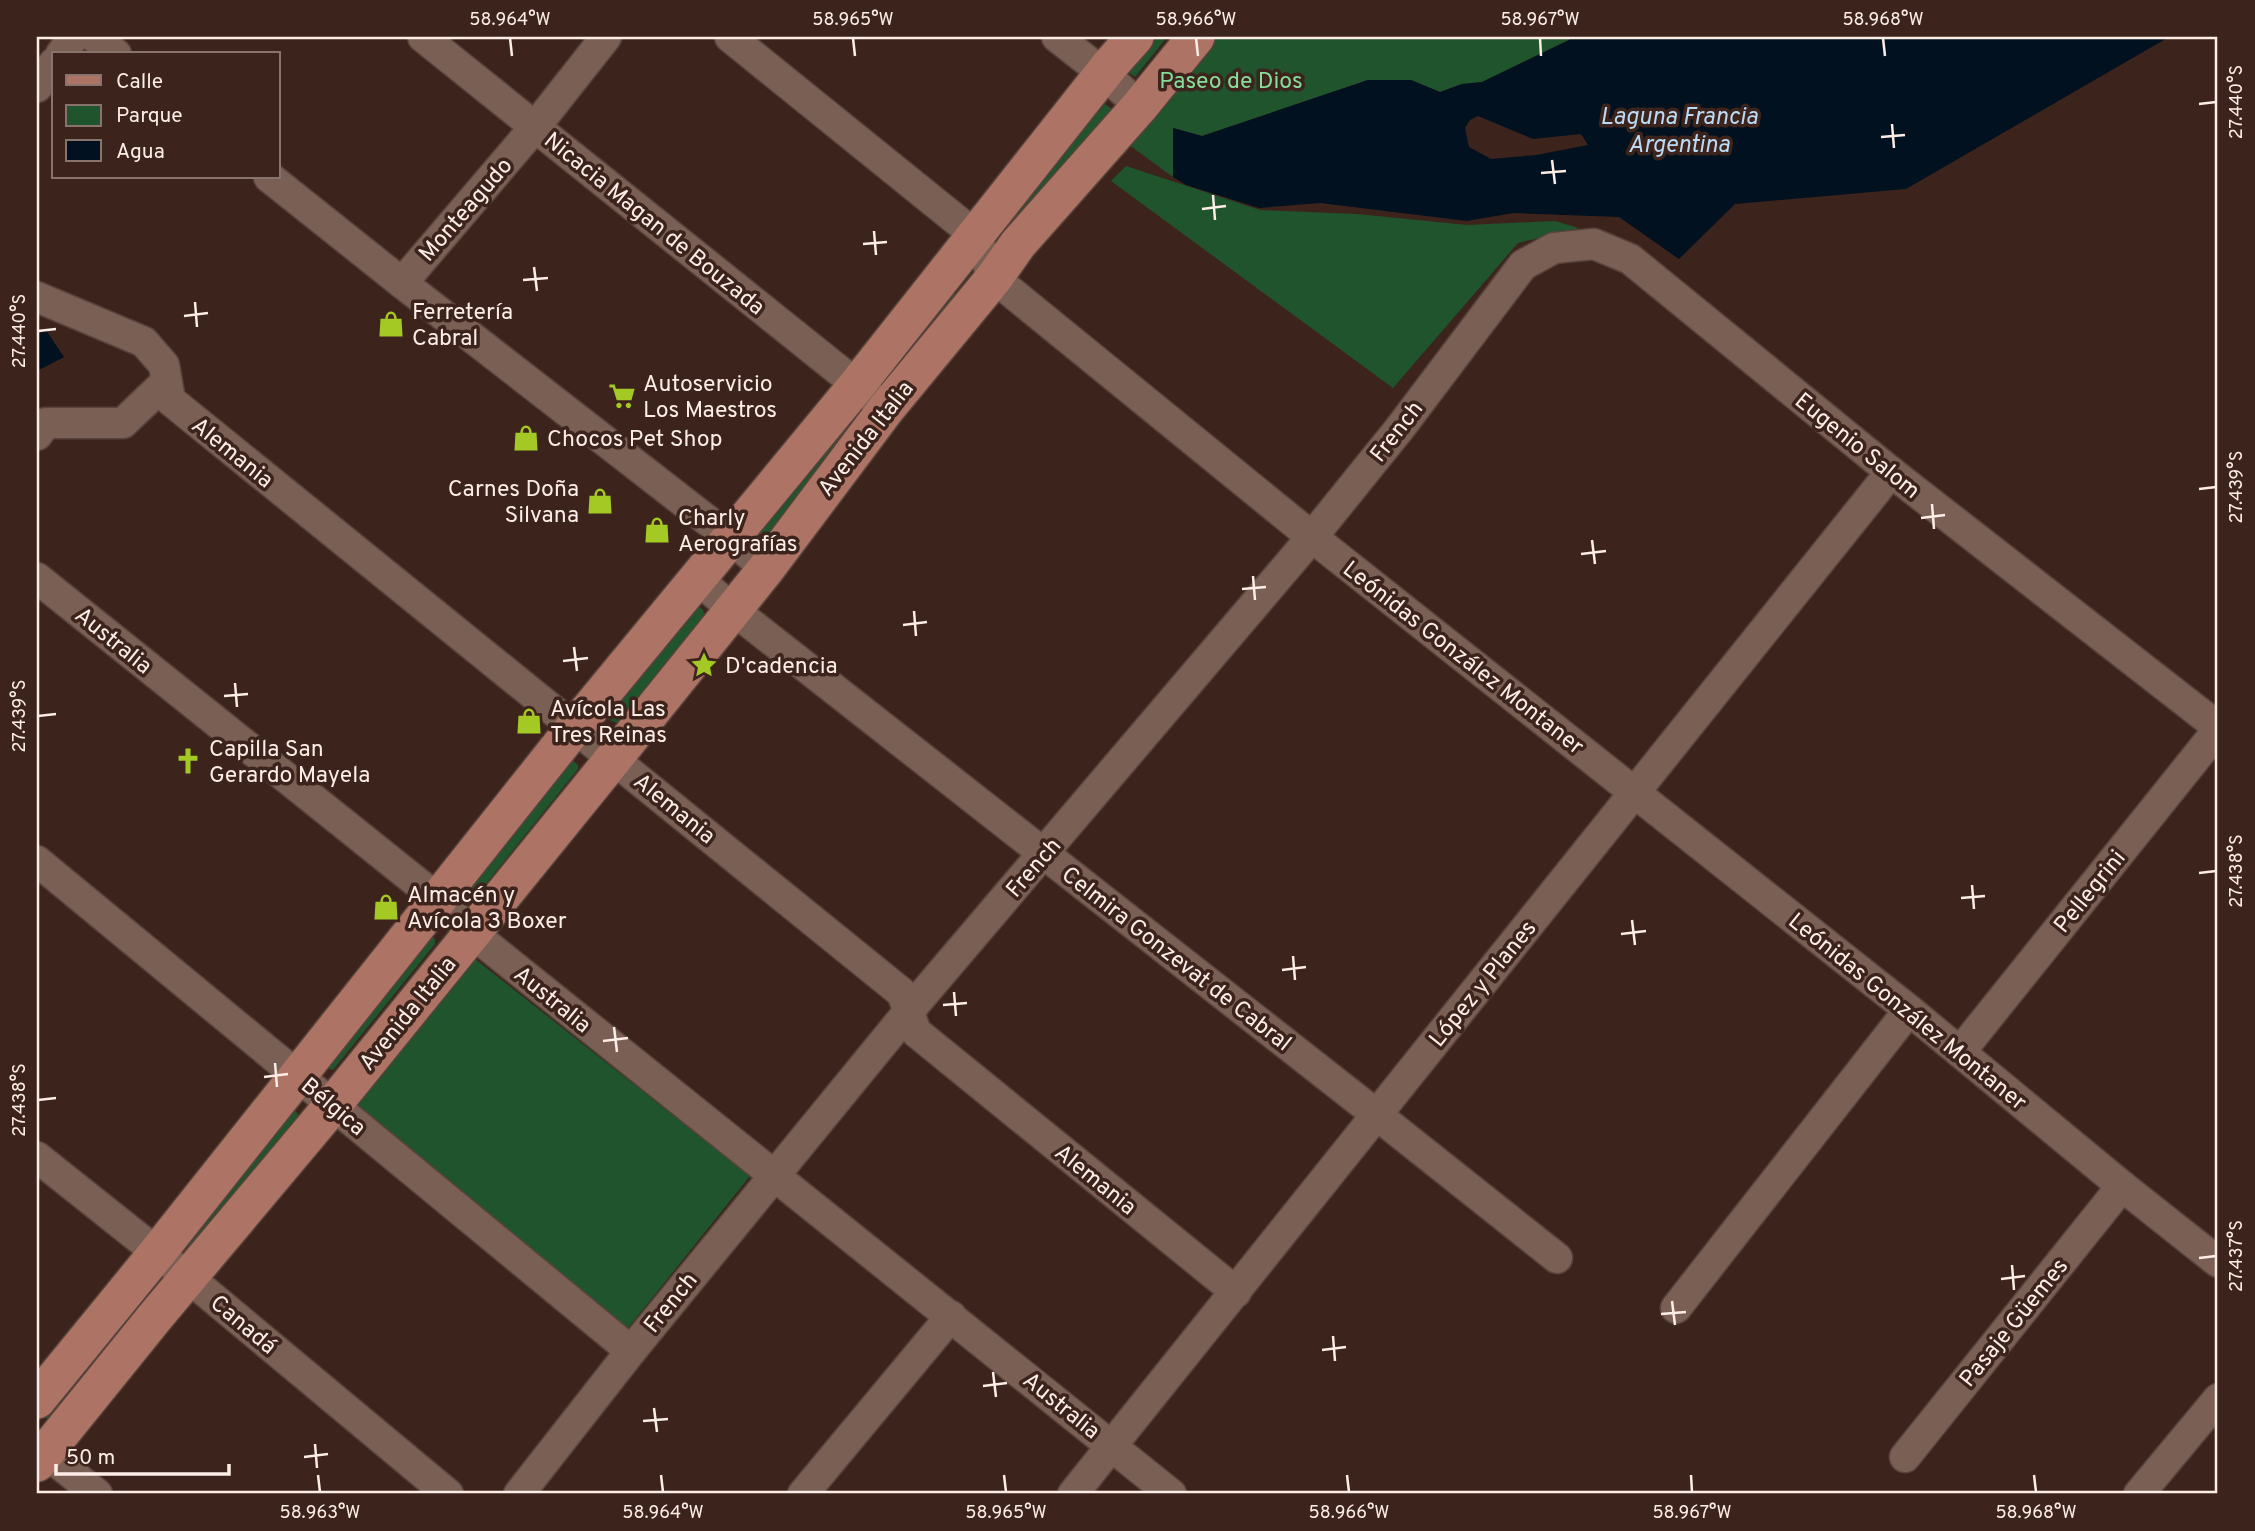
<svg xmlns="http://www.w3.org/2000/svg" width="2255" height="1531" font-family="Overpass,sans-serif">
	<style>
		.green { fill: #1f542d }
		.water { fill: #01111f; fill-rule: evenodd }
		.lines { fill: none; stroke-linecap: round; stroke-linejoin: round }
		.minor-casing { stroke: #57433b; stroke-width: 33 }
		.major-casing { stroke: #57433b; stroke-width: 40 }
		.minor { stroke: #7a5f55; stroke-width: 30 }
		.major { stroke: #ad7365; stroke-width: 37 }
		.ticks { fill: none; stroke: #fdede7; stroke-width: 2.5 }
		.labels { text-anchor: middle; stroke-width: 7; stroke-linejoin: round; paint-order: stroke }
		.park-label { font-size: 23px; fill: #86dc99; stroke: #3c241c }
		.street-label { font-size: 23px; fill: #fdede7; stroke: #3c241c }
		.poi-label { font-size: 23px; fill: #fdede7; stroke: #3c241c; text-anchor: start }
		.water-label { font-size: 24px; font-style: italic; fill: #bbdaf6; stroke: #3c241c }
		.neatline { fill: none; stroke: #fdede7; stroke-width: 2.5 }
		.ticks-label { font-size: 18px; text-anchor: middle; fill: #fdede7 }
	</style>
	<rect width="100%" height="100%" fill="#3c241c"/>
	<g class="green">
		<polygon points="1150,37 1167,37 1135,77 1124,69"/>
		<polygon points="1210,37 1575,37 1482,82 1462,84 1440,92 1411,80 1368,80 1202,136 1173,128 1173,177 1125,142"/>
		<polygon points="1105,104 1115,111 1014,227 1004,217"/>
		<polygon points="1126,166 1260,210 1357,214 1467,225 1555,221 1579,228 1518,243 1393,388 1111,181"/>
		<polygon points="952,292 957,296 885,388 877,385"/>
		<polygon points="855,410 861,416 767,537 758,533"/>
		<polygon points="697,605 703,610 704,615 617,723 607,719 606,714"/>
		<polygon points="571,759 578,765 578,769 477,895 467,891"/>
		<polygon points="428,933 435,939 435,944 333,1070 324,1067"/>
		<polygon points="470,955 750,1176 628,1328 349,1102"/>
		<polygon points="292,1108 298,1114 299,1119 193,1248 184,1245"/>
		<polygon points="149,1282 155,1288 156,1292 53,1421 43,1417"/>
	</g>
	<g class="water">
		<path d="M1575,37H2169L1906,189L1735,204L1679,259L1619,217L1513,213L1467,221L1320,203L1259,208L1186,185L1173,177V128L1202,136L1368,80H1411L1440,92L1462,84L1482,82ZM1478,116L1533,139L1581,134L1588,145L1536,155L1491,159L1469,147L1465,128L1470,120Z"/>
		<polygon points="46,330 64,357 37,371 37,335"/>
	</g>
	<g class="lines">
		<g class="minor-casing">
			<g id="minor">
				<polyline points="94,37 116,54"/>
				<polyline points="423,37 872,397"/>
				<polyline points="730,37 975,235 994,278 1312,537 1909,1010 2122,1186 2218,1262"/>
				<polyline points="1057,37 1103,73 1140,106"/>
				<polyline points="61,54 74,37"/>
				<polyline points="37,87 54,63"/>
				<polyline points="269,177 402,283 730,538 766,569"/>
				<polyline points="402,283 535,127 606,37"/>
				<polyline points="37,297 144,342 164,365 170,400 902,993 916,1032 1236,1292"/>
				<polyline points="37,435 46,423 123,423 166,382"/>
				<polyline points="37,578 439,900 472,933 1171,1494"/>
				<polyline points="698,579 732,609 1377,1115 1557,1258"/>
				<polyline points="37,861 631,1351"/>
				<polyline points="1960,1052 2218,730"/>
				<polyline points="37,1157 189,1278 448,1494"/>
				<polyline points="1676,1308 1909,1010"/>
				<polyline points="37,1446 97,1494"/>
				<polyline points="1905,1457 2122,1186"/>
				<polyline points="519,1494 631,1351 909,1011 1312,537 1400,428 1523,265 1554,248 1594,244 1630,259 1891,472 2218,727"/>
				<polyline points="803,1494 951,1316"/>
				<polyline points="1073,1494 1891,472"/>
				<polyline points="2139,1494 2218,1399"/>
			</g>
		</g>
		<g class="major-casing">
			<g id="major">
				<polyline points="37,1400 157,1253 574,728 857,385 1110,65 1135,37"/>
				<polyline points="37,1463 155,1317 332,1106 614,758 766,569 886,409 994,278 1018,244 1140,106 1196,37"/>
			</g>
		</g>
		<use href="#minor" class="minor"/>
		<use href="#major" class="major"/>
	</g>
	<path class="ticks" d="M510,38L512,56M853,38L855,56M1196,38L1198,56M1540,38L1541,56M1883,38L1885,56M2199,104L2216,102M1892,124L1894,148M1881,137L1905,135M1552,160L1555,184M1541,173L1566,171M1213,195L1215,220M1202,209L1226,206M874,231L876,255M863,244L887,242M534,267L537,291M523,280L548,278M195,302L197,327M184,316L208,313M38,331L56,329M2199,489L2216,487M1932,504L1934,529M1921,518L1945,515M1592,540L1595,564M1581,554L1606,551M1253,576L1255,600M1242,589L1266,587M914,611L916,636M903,625L927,622M574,647L577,671M563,661L588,658M235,683L237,707M224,696L248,694M38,716L56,714M2199,873L2216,871M1972,885L1974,909M1961,898L1985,896M1632,920L1635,945M1621,934L1646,931M1293,956L1295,980M1282,970L1306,967M954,992L956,1016M943,1005L967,1003M614,1027L617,1052M603,1041L628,1038M275,1063L277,1087M264,1077L288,1074M38,1100L56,1098M2199,1258L2216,1256M2012,1265L2014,1290M2001,1279L2025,1276M1672,1301L1675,1325M1661,1314L1686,1312M1333,1336L1335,1361M1322,1350L1346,1347M993,1372L996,1397M983,1386L1007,1383M654,1408L657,1432M643,1421L668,1419M315,1444L317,1468M304,1457L328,1454M318,1475L320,1492M661,1475L663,1492M1004,1475L1006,1492M1347,1475L1349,1492M1691,1475L1692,1492M2034,1475L2036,1492"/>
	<defs>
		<g id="shop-bare" transform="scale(2.1)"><path d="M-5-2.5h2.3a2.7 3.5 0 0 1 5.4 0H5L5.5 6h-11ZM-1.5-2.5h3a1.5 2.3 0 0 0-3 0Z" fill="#a4c824" stroke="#3c241c" stroke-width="2.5" paint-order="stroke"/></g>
		<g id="supermarket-bare" transform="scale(2.1)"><path d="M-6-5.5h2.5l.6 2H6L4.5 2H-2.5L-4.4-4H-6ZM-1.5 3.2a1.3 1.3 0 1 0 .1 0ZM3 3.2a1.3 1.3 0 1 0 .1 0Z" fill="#a4c824" stroke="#3c241c" stroke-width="2.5" paint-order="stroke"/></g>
		<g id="sight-bare" transform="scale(2.1)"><path d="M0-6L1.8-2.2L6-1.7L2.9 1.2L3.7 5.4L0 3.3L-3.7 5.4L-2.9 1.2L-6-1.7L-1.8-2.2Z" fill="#a4c824" stroke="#3c241c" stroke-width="2.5" paint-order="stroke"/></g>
		<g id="church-bare" transform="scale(2.1)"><path d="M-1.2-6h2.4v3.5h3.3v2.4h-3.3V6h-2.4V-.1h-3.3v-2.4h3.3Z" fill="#a4c824" stroke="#3c241c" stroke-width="2.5" paint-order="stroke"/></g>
	</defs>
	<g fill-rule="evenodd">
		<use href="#shop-bare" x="391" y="324"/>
		<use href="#supermarket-bare" x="622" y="396"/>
		<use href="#shop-bare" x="526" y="438"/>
		<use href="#shop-bare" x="600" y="501"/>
		<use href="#shop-bare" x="657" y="530"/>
		<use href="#sight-bare" x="704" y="665"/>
		<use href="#shop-bare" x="529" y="721"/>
		<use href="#church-bare" x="188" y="761"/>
		<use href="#shop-bare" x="386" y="907"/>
	</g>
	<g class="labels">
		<g class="park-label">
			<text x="1231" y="88">Paseo de Dios</text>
		</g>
		<g class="street-label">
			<text transform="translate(465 209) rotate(-49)" y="8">Monteagudo</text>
			<text transform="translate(655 223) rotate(39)" y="8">Nicacia Magan de Bouzada</text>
			<text transform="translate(1396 431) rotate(-52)" y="8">French</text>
			<text transform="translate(865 438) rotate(-52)" y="8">Avenida Italia</text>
			<text transform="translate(1858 445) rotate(39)" y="8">Eugenio Salom</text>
			<text transform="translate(233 452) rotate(39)" y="8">Alemania</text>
			<text transform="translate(114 640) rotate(39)" y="8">Australia</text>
			<text transform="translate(1464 657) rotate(38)" y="8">Leónidas González Montaner</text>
			<text transform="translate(675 808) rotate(39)" y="8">Alemania</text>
			<text transform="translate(1033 867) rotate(-49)" y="8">French</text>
			<text transform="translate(2089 891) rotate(-51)" y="8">Pellegrini</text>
			<text transform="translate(1177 958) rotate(38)" y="8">Celmira Gonzevat de Cabral</text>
			<text transform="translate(1482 983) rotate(-51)" y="8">López y Planes</text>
			<text transform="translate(553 999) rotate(39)" y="8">Australia</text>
			<text transform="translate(1908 1011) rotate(39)" y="8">Leónidas González Montaner</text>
			<text transform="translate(407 1013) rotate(-51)" y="8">Avenida Italia</text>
			<text transform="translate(334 1106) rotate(40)" y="8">Bélgica</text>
			<text transform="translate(1096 1179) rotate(39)" y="8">Alemania</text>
			<text transform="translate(670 1302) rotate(-51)" y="8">French</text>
			<text transform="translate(2013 1322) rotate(-51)" y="8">Pasaje Güemes</text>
			<text transform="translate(244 1324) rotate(40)" y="8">Canadá</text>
			<text transform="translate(1062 1405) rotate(39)" y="8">Australia</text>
		</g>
		<g class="poi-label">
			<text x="412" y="319">Ferretería<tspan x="412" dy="26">Cabral</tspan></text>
			<text x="643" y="391">Autoservicio<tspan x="643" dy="26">Los Maestros</tspan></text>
			<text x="547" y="446">Chocos Pet Shop</text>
			<text x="579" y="496" text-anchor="end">Carnes Doña<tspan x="579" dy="26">Silvana</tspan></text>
			<text x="678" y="525">Charly<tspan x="678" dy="26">Aerografías</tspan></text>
			<text x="725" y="673">D'cadencia</text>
			<text x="550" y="716">Avícola Las<tspan x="550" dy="26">Tres Reinas</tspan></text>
			<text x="209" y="756">Capilla San<tspan x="209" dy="26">Gerardo Mayela</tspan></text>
			<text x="407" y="902">Almacén y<tspan x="407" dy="26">Avícola 3 Boxer</tspan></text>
		</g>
		<g class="water-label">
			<text x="1679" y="124">Laguna Francia<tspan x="1679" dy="28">Argentina</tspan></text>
		</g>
	</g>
	<rect width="2255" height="1531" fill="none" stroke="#3c241c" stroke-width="77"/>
	<rect x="52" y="52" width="228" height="126" fill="#3c241c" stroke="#89746d" stroke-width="2"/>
	<rect x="66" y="75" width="35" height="10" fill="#ad7365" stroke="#89746d" stroke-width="2"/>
	<text x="116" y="88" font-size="21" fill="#fdede7">Calle</text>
	<rect x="66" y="105" width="35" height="21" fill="#1f542d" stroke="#89746d" stroke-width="2"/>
	<text x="116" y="122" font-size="21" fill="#fdede7">Parque</text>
	<rect x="66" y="140" width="35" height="21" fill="#01111f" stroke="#89746d" stroke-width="2"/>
	<text x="116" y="158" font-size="21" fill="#fdede7">Agua</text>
	<path d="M56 1464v10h173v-10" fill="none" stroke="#fdede7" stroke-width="3.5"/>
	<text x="66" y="1464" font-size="21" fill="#fdede7" stroke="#3c241c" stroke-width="5" paint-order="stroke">50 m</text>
	<rect x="38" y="38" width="2178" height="1454" class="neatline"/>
	<g class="ticks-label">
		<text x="510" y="25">58.964°W</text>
		<text x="853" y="25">58.965°W</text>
		<text x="1196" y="25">58.966°W</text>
		<text x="1540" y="25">58.967°W</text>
		<text x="1883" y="25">58.968°W</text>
		<text transform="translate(2236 102) rotate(-90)" y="6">27.440°S</text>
		<text transform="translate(19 331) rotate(-90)" y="6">27.440°S</text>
		<text transform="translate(2236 487) rotate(-90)" y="6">27.439°S</text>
		<text transform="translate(19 716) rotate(-90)" y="6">27.439°S</text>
		<text transform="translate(2236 871) rotate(-90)" y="6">27.438°S</text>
		<text transform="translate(19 1100) rotate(-90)" y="6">27.438°S</text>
		<text transform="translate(2236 1256) rotate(-90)" y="6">27.437°S</text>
		<text x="320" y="1518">58.963°W</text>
		<text x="663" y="1518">58.964°W</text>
		<text x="1006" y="1518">58.965°W</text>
		<text x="1349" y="1518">58.966°W</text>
		<text x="1692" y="1518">58.967°W</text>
		<text x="2036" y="1518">58.968°W</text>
	</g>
</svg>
